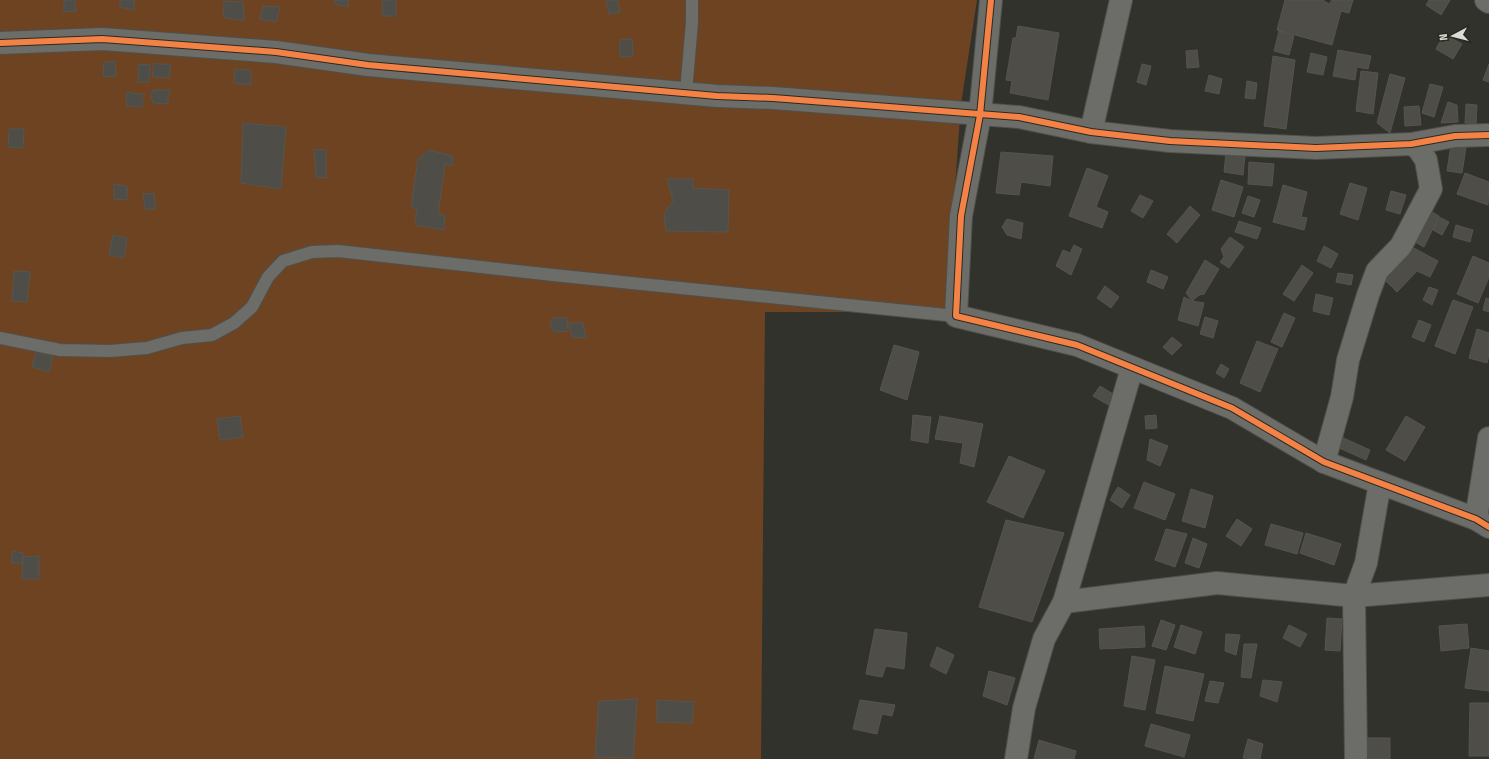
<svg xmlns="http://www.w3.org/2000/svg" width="1489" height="759" font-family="'Fira Sans Condensed',sans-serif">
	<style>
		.green { fill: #6e4322 }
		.building { fill: #4e4d48; stroke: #555550 }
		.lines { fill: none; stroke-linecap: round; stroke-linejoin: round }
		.lane-casing { stroke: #4f504b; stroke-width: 14 }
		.street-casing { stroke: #4f504b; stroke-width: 24 }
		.lane { stroke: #6c6d68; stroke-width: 12 }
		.street { stroke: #6c6d68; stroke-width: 22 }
		.cycleway-casing { stroke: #292b20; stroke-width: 8 }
		.cycleway { stroke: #f48246; stroke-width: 6 }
	</style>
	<rect width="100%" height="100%" fill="#31322c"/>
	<polygon class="green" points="0,0 977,0 961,104 946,312 765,312 761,759 0,759"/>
	<g class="building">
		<polygon points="64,0 75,0 76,11 64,12"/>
		<polygon points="120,0 134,0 134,10 120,7"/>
		<polygon points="335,0 348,0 348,7 335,4"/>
		<polygon points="382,0 396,0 396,16 383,16"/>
		<polygon points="606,0 617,0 620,12 609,14"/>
		<polygon points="1285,0 1323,0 1329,4 1332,0 1353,0 1349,13 1341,11 1332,45 1277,30"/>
		<polygon points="1429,0 1450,0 1441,15 1426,5"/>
		<polygon points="224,1 243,2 244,21 223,17"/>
		<polygon points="263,6 280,7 276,22 260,19"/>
		<polygon points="1018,26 1059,33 1048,100 1010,93 1012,81 1006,80 1013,38 1016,38"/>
		<polygon points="1279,31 1294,36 1289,55 1274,51"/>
		<polygon points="1444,34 1462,44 1453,59 1436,49"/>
		<polygon points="632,39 633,56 620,57 620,40"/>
		<polygon points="1197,50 1199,67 1187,68 1186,51"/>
		<polygon points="1338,50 1371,56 1368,69 1357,67 1355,80 1333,76"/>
		<polygon points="1311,53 1327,57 1323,75 1307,72"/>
		<polygon points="1273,56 1295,60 1286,129 1264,126"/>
		<polygon points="115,61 116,76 104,77 103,63"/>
		<polygon points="154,63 171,65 169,78 152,77"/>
		<polygon points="139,64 150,65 149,82 138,82"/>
		<polygon points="1142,64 1151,66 1146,85 1137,82"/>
		<polygon points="1489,64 1489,82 1483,80"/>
		<polygon points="235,69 251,70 251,85 234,83"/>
		<polygon points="1361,71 1378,73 1373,114 1356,111"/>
		<polygon points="1390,74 1405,78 1390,133 1377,123"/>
		<polygon points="1209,75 1222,79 1219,94 1205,91"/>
		<polygon points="1247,81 1257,83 1255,99 1245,98"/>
		<polygon points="1430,84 1443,87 1434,117 1422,113"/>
		<polygon points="153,90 170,90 168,96 168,104 153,103 151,96"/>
		<polygon points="127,92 145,95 142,99 143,107 127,106 126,98"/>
		<polygon points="1448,102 1457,105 1458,122 1441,123"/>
		<polygon points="1466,104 1477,105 1476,124 1465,123"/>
		<polygon points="1419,106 1421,125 1405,126 1404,107"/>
		<polygon points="243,123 286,127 281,189 241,183"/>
		<polygon points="9,129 24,129 23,148 8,147"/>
		<polygon points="1452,138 1467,141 1462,173 1447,171"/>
		<polygon points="314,149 326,150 326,178 316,177"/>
		<polygon points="429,150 453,156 452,166 445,164 438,214 445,215 444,230 415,225 417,210 411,206 418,159"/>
		<polygon points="1001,152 1053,156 1050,186 1021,182 1019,195 996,193"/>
		<polygon points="1226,153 1245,156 1243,175 1224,172"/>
		<polygon points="1249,162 1274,164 1272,186 1248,184"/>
		<polygon points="1087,168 1108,176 1096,207 1108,212 1102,228 1069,216"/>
		<polygon points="1465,173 1489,182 1488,205 1457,194"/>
		<polygon points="667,179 693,179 693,188 729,190 728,232 666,231 664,214 673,201"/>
		<polygon points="1221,180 1243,187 1234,217 1212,210"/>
		<polygon points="1350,183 1367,188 1358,220 1340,214"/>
		<polygon points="114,184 127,186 127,200 114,199"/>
		<polygon points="1283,185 1307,192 1301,217 1307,218 1304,230 1273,222"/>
		<polygon points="1391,191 1406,195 1400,214 1386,210"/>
		<polygon points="154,193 156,209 145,209 143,194"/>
		<polygon points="1140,195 1153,201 1143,218 1131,211"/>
		<polygon points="1248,196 1260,200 1254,217 1242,213"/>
		<polygon points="1190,206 1200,215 1177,243 1167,234"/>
		<polygon points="1430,211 1439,216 1424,247 1415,242"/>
		<polygon points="1439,217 1449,222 1442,235 1433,230"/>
		<polygon points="1007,219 1023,223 1021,239 1007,235 1002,227"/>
		<polygon points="1239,221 1261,228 1257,239 1235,232"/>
		<polygon points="1456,225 1473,230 1470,242 1453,237"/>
		<polygon points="113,235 127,238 124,258 109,255"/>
		<polygon points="1230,237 1244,247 1229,268 1220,262 1224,257 1221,249"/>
		<polygon points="1074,245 1082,249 1071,275 1056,266 1063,250 1070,253"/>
		<polygon points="1408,245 1438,261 1430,277 1417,271 1397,292 1380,275"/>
		<polygon points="1324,246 1338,254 1331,268 1317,261"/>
		<polygon points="1473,256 1489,263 1489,277 1478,303 1457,294"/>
		<polygon points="1205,260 1219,269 1204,294 1199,295 1192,301 1186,293"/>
		<polygon points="1302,265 1313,273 1294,301 1283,294"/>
		<polygon points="1151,270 1168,277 1163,289 1147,282"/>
		<polygon points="14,271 30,272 27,302 12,301"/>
		<polygon points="1338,273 1353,275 1351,285 1336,282"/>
		<polygon points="1105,286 1119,297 1111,308 1097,298"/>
		<polygon points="1429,287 1438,290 1432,305 1423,300"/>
		<polygon points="1316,294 1333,298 1329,315 1313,311"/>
		<polygon points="1184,297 1192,301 1204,303 1198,326 1178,320"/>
		<polygon points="1486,298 1489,299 1489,312 1483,310"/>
		<polygon points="1453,300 1473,307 1455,354 1435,346"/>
		<polygon points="1284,313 1295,318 1282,347 1271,342"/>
		<polygon points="1205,317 1218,321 1213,338 1200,334"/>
		<polygon points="553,318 567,318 568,331 555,332 550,327"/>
		<polygon points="1419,320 1431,325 1424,342 1412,337"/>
		<polygon points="569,323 583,323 586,338 572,337"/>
		<polygon points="1477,329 1489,333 1489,355 1487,363 1469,358"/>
		<polygon points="1172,337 1182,345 1172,355 1163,347"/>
		<polygon points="1257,341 1278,349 1260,392 1240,383"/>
		<polygon points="894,345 919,352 907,400 880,390"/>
		<polygon points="36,352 53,357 49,372 32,367"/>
		<polygon points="1221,364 1229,369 1224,378 1216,373"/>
		<polygon points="1100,386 1118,397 1112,407 1093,396"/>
		<polygon points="913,415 931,417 928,443 911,440"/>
		<polygon points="1156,415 1157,428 1146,429 1145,416"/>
		<polygon points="240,416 243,437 220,440 217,419"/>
		<polygon points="940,416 983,424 974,467 960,463 963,443 935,439"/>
		<polygon points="1406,416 1425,427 1405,461 1386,450"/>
		<polygon points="1339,436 1370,450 1366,460 1335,446"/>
		<polygon points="1150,439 1168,446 1160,466 1147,460"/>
		<polygon points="1009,456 1045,471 1023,518 987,502"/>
		<polygon points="1144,482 1175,494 1165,520 1134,508"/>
		<polygon points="1118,487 1130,495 1122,508 1110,500"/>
		<polygon points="1191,489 1213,496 1205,528 1182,521"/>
		<polygon points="1237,519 1252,529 1241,546 1226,536"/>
		<polygon points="1006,520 1064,533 1032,622 979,607"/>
		<polygon points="1271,524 1303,533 1297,554 1265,545"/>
		<polygon points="1166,529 1187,534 1175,567 1155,560"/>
		<polygon points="1306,533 1341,544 1334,565 1300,553"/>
		<polygon points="1193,538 1207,544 1199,568 1185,563"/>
		<polygon points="13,551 23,553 22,564 11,562"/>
		<polygon points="39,556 39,579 22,579 23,557"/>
		<polygon points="1327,618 1342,619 1340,651 1325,650"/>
		<polygon points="1161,620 1175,625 1166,650 1152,646"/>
		<polygon points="1467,624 1469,648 1441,651 1439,626"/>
		<polygon points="1181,625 1202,632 1195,654 1174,647"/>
		<polygon points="1289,625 1307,634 1300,647 1283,638"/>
		<polygon points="1144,626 1145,647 1100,649 1099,629"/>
		<polygon points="875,629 907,633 904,669 886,666 882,677 866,674"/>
		<polygon points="1226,634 1240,635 1236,655 1225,651"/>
		<polygon points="1244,644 1257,644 1251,678 1241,677"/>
		<polygon points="937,647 954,655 946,674 930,666"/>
		<polygon points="1471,648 1489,651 1489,691 1465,688"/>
		<polygon points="1132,656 1155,660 1145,710 1124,706"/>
		<polygon points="1165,666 1204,674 1193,721 1156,713"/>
		<polygon points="989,671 1015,678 1007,705 983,696"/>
		<polygon points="1263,680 1282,682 1277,702 1260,696"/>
		<polygon points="1210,681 1224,683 1218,703 1205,701"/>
		<polygon points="637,699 633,758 595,757 599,701"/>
		<polygon points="657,700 694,702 692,723 657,722"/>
		<polygon points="860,700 895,705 892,716 882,714 877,734 853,729"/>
		<polygon points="1470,703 1489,703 1489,756 1469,756"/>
		<polygon points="1151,724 1190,735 1184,757 1145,746"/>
		<rect x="1367" y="738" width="23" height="21"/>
		<polygon points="1248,739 1263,744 1260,759 1243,758"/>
		<polygon points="1039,740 1076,751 1074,759 1034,759"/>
	</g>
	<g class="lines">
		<g class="lane-casing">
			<g id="lane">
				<polyline points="686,92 692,22 692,0"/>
				<polyline points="0,338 60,350 110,351 147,348 182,338 212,335 234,323 252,307 268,277 283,261 312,252 338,251 553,275 956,316"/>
			</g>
		</g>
		<g class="street-casing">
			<g id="street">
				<polyline points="991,0 980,115 961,216 956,316 1077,345 1232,408 1324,462 1476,519 1489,527"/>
				<polyline points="1486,0 1489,2"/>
				<polyline points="0,43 102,39 276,52 368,65 717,96 773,98 1019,117 1091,132 1170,141 1316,148 1411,144 1455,136 1489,135"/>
				<polyline points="1091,132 1121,0"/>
				<polyline points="1324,462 1342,397 1348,360 1368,295 1377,271 1401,246 1431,189 1426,160 1418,148 1411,144"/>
				<polyline points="1476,519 1489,438"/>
				<polyline points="1064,602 1217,583 1354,596 1489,585"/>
				<polyline points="1016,759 1024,708 1044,639 1064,602 1132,368"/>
				<polyline points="1356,759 1354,596 1366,563 1380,483"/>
			</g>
		</g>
		<use href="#lane" class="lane"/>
		<use href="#street" class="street"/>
		<g class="cycleway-casing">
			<g id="cycleway">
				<polyline points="991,0 980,115 961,216 956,316 1077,345 1232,408 1324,462 1476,519 1489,527"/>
				<polyline points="0,43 102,39 276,52 368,65 717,96 773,98 1019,117 1091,132 1170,141 1316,148 1411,144 1455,136 1489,135"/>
			</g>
		</g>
		<use href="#cycleway" class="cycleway"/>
	</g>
	<g transform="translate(1453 36) rotate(263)" stroke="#292b20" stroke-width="3" paint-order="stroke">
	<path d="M0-3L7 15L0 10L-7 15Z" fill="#dbdcd5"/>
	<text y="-6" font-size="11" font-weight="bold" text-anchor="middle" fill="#dbdcd5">N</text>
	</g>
</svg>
